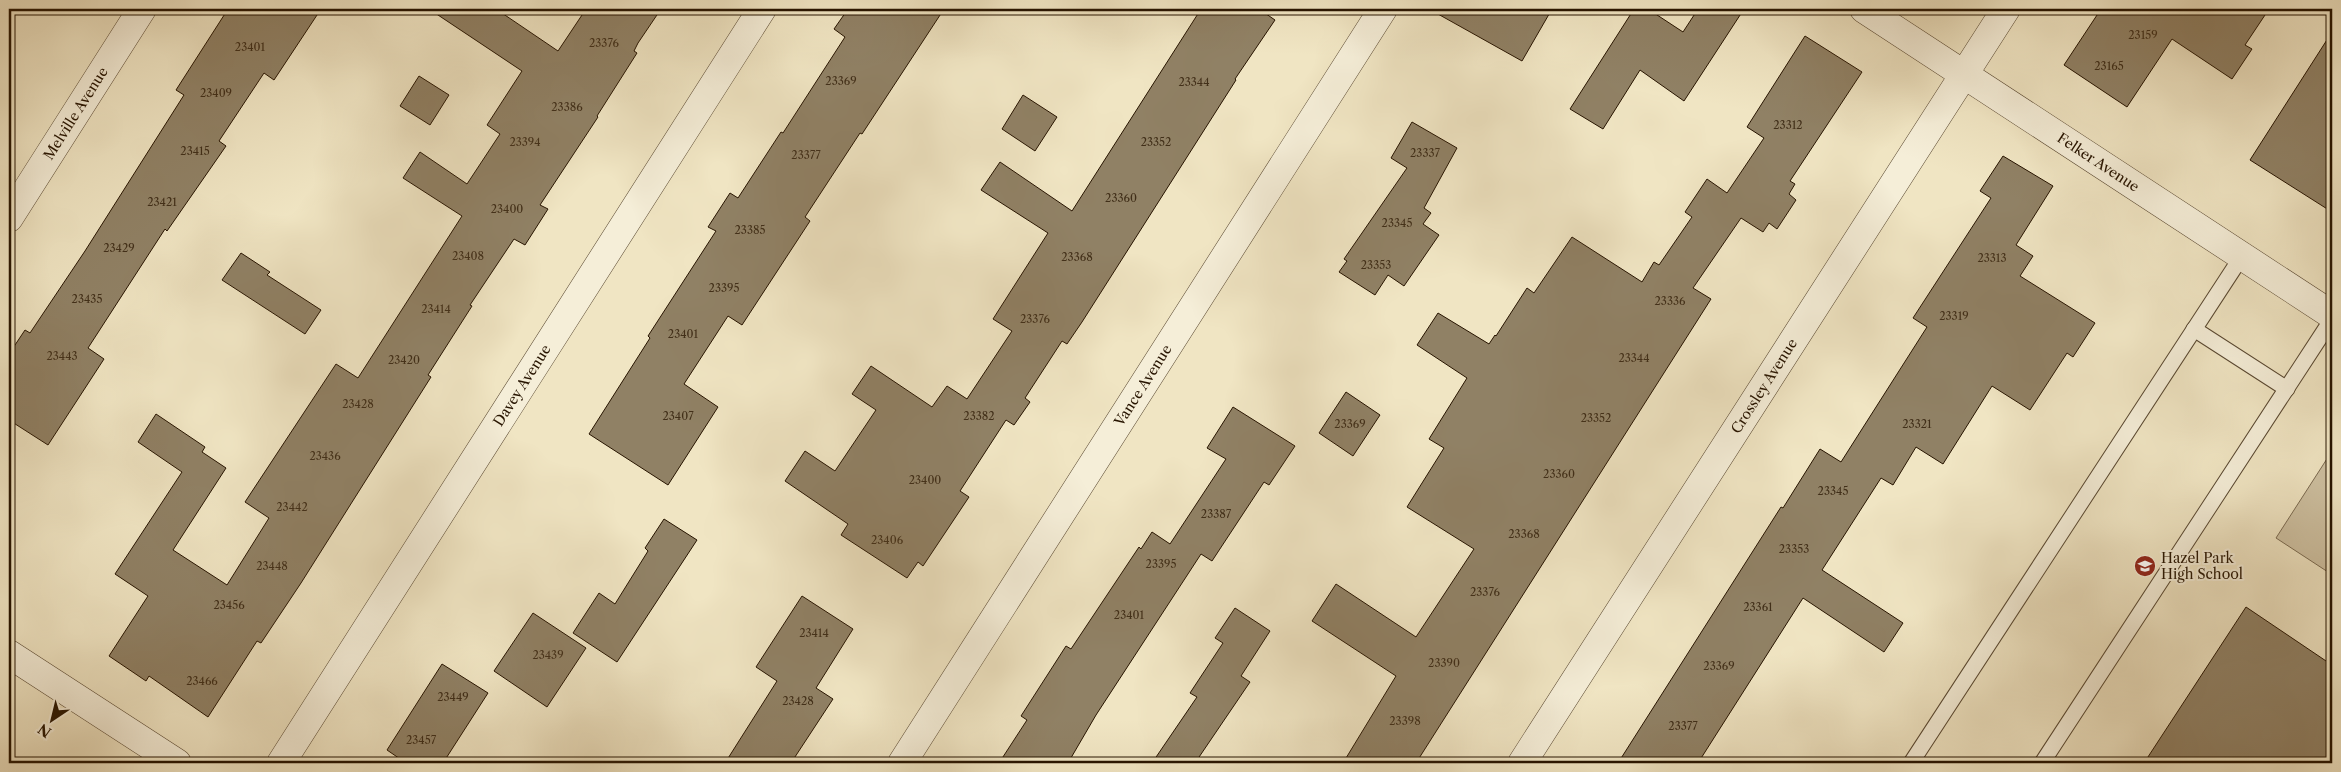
<svg xmlns="http://www.w3.org/2000/svg" width="2341" height="772" font-family="'Libre Caslon Text',serif">
	<style>
		.green { fill: #cec1a2; stroke: #7a6a51 }
		.building { fill: #908165; stroke: #271400 }
		.lines { fill: none; stroke-linecap: round; stroke-linejoin: round }
		.lane-casing { stroke: #594831; stroke-width: 17 }
		.street-casing { stroke: #594831; stroke-width: 29 }
		.lane { stroke: #f5eed8; stroke-width: 15 }
		.street { stroke: #f5eed8; stroke-width: 28 }
		.labels { text-anchor: middle; stroke-width: 4; stroke-linejoin: round; paint-order: stroke }
		.number-label { font-size: 11px; fill: #412f19 }
		.street-label { font-size: 14px; fill: #271400; stroke: #f5eed8 }
		.poi-label { font-size: 14px; fill: #271400; stroke: #f5eed8; text-anchor: start }
	</style>
	<rect width="100%" height="100%" fill="#f0e5c3"/>
	<filter id="stains"><feTurbulence type="fractalNoise" baseFrequency=".004" numOctaves="4"/><feColorMatrix values="0 0 0 0 .2 0 0 0 0 .09 0 0 0 0 .02 0 0 0 .5 -.17"/></filter>
	<radialGradient id="worn" r=".72"><stop offset=".6" stop-color="#630" stop-opacity="0"/><stop offset="1" stop-color="#630" stop-opacity=".3"/></radialGradient>
	<polygon class="green" points="2332,451 2332,566 2328,572 2276,538"/>
	<g class="building">
		<polygon points="228,9 321,9 274,80 264,73 219,141 226,146 167,231 165,229 88,348 104,359 48,445 9,420 9,354 25,330 30,333 85,251 184,95 176,90"/>
		<polygon points="429,9 496,9 558,51 586,9 661,9 638,43 634,51 637,53 597,116 598,117 540,205 548,209 525,245 514,239 470,305 472,306 428,375 431,377 301,583 261,643 257,641 208,717 149,676 146,681 109,656 148,596 115,574 182,472 138,442 156,414 205,447 202,452 226,468 173,550 227,585 269,518 245,502 336,364 358,378 462,216 403,178 420,152 467,184 500,134 487,125 522,71"/>
		<polygon points="848,9 944,9 862,134 860,133 805,217 810,221 742,325 728,316 684,384 718,407 668,485 589,434 650,338 648,336 716,231 708,227 730,193 738,198 781,132 783,133 845,37 834,29"/>
		<polygon points="1201,9 1259,9 1275,20 1235,79 1236,80 1082,322 1067,344 1062,341 1025,398 1030,402 1014,425 1006,420 960,491 969,497 923,566 918,562 907,578 841,535 848,524 785,481 805,451 835,471 876,410 852,394 871,366 932,407 947,386 967,399 1012,331 993,319 1048,233 981,190 1000,162 1072,211"/>
		<polygon points="1429,9 1552,9 1522,61"/>
		<polygon points="1634,9 1648,9 1683,32 1698,9 1744,9 1684,101 1640,70 1603,129 1570,109"/>
		<polygon points="2101,9 2269,9 2245,45 2252,49 2232,79 2172,39 2127,107 2064,65"/>
		<polygon points="2332,32 2332,212 2250,160"/>
		<polygon points="1805,36 1862,72 1790,181 1795,184 1789,194 1796,200 1777,229 1769,223 1763,232 1741,218 1693,288 1711,299 1416,763 1343,763 1396,676 1312,621 1336,584 1416,637 1474,549 1407,507 1444,448 1429,439 1467,378 1417,345 1438,313 1489,344 1495,335 1496,336 1527,288 1534,293 1572,237 1642,282 1654,262 1659,265 1692,217 1685,212 1707,179 1727,193 1764,138 1747,127"/>
		<polygon points="419,76 449,95 430,125 400,106"/>
		<polygon points="1023,95 1057,117 1035,151 1002,129"/>
		<polygon points="1412,122 1457,148 1424,208 1431,213 1423,224 1439,235 1404,286 1388,275 1375,295 1339,272 1347,261 1344,259 1407,168 1391,158"/>
		<polygon points="2003,156 2053,186 2016,245 2033,256 2020,276 2095,323 2073,357 2067,353 2030,410 1992,386 1943,464 1916,447 1893,485 1881,478 1822,570 1903,623 1884,652 1803,598 1698,763 1618,763 1781,507 1783,508 1820,449 1841,462 1927,327 1913,318 1991,198 1980,191"/>
		<polygon points="241,253 270,272 267,275 321,310 305,334 222,280"/>
		<polygon points="1346,392 1380,415 1353,456 1319,433"/>
		<polygon points="1233,407 1295,446 1269,485 1264,482 1212,561 1201,554 1096,715 1068,763 999,763 1027,720 1021,716 1066,646 1071,649 1139,547 1141,549 1152,532 1170,544 1226,459 1207,448"/>
		<polygon points="664,519 697,540 617,662 573,633 599,593 615,604 648,551 645,548"/>
		<polygon points="802,596 853,629 816,688 833,699 791,763 725,763 777,681 756,667"/>
		<polygon points="2246,607 2332,665 2332,763 2144,763"/>
		<polygon points="1235,608 1270,631 1241,676 1250,682 1195,763 1152,763 1197,697 1190,693 1223,643 1215,638"/>
		<polygon points="533,613 586,648 547,707 494,671"/>
		<polygon points="442,664 488,693 443,763 406,763 387,750"/>
	</g>
	<g class="lines">
		<g class="lane-casing">
			<g id="lane">
				<polyline points="2194,329 2287,389"/>
				<polyline points="1911,763 2242,256"/>
				<polyline points="2042,763 2332,319"/>
			</g>
		</g>
		<g class="street-casing">
			<g id="street">
				<path id="s1" d="M1864,9L2332,315"/>
				<path id="s2" d="M9,218L142,9"/>
				<polyline points="9,654 177,763"/>
				<path id="s3" d="M281,763L762,9"/>
				<path id="s4" d="M902,763L1383,9"/>
				<path id="s5" d="M1522,763L2006,9"/>
			</g>
		</g>
		<use href="#lane" class="lane"/>
		<use href="#street" class="street"/>
	</g>
	<defs>
		<g id="school-disc" transform="scale(1.125)"><circle r="9.5" fill="#8f2418" stroke="#f5eed8"/><path d="M0-5L7-2L0 1L-7-2ZM-4 1L0 2.5L4 1V4Q0 6-4 4Z" fill="#fff"/></g>
	</defs>
	<g fill-rule="evenodd">
		<use href="#school-disc" x="2145" y="566"/>
	</g>
	<g class="labels">
		<g class="number-label">
			<text x="2143" y="39">23159</text>
			<text x="604" y="47">23376</text>
			<text x="250" y="51">23401</text>
			<text x="2109" y="70">23165</text>
			<text x="841" y="85">23369</text>
			<text x="1194" y="86">23344</text>
			<text x="216" y="97">23409</text>
			<text x="567" y="111">23386</text>
			<text x="1788" y="129">23312</text>
			<text x="525" y="146">23394</text>
			<text x="1156" y="146">23352</text>
			<text x="195" y="155">23415</text>
			<text x="1425" y="157">23337</text>
			<text x="806" y="159">23377</text>
			<text x="1121" y="202">23360</text>
			<text x="162" y="206">23421</text>
			<text x="507" y="213">23400</text>
			<text x="1397" y="227">23345</text>
			<text x="750" y="234">23385</text>
			<text x="119" y="252">23429</text>
			<text x="468" y="260">23408</text>
			<text x="1077" y="261">23368</text>
			<text x="1992" y="262">23313</text>
			<text x="1376" y="269">23353</text>
			<text x="724" y="292">23395</text>
			<text x="87" y="303">23435</text>
			<text x="1670" y="305">23336</text>
			<text x="436" y="313">23414</text>
			<text x="1954" y="320">23319</text>
			<text x="1035" y="323">23376</text>
			<text x="683" y="338">23401</text>
			<text x="62" y="360">23443</text>
			<text x="1634" y="362">23344</text>
			<text x="404" y="364">23420</text>
			<text x="358" y="408">23428</text>
			<text x="678" y="420">23407</text>
			<text x="979" y="420">23382</text>
			<text x="1596" y="422">23352</text>
			<text x="1350" y="428">23369</text>
			<text x="1917" y="428">23321</text>
			<text x="325" y="460">23436</text>
			<text x="1559" y="478">23360</text>
			<text x="925" y="484">23400</text>
			<text x="1833" y="495">23345</text>
			<text x="292" y="511">23442</text>
			<text x="1216" y="518">23387</text>
			<text x="1524" y="538">23368</text>
			<text x="887" y="544">23406</text>
			<text x="1794" y="553">23353</text>
			<text x="1161" y="568">23395</text>
			<text x="272" y="570">23448</text>
			<text x="1485" y="596">23376</text>
			<text x="229" y="609">23456</text>
			<text x="1758" y="611">23361</text>
			<text x="1129" y="619">23401</text>
			<text x="814" y="637">23414</text>
			<text x="548" y="659">23439</text>
			<text x="1444" y="667">23390</text>
			<text x="1719" y="670">23369</text>
			<text x="202" y="685">23466</text>
			<text x="453" y="701">23449</text>
			<text x="798" y="705">23428</text>
			<text x="1405" y="725">23398</text>
			<text x="1683" y="730">23377</text>
			<text x="421" y="744">23457</text>
		</g>
		<g class="street-label">
			<text dy="5" stroke="none"><textPath href="#s2" startOffset="124">Melville Avenue</textPath></text>
			<text dy="5" stroke="none"><textPath href="#s1" startOffset="280">Felker Avenue</textPath></text>
			<text dy="5" stroke="none"><textPath href="#s3" startOffset="448">Davey Avenue</textPath></text>
			<text dy="5" stroke="none"><textPath href="#s4" startOffset="448">Vance Avenue</textPath></text>
			<text dy="5" stroke="none"><textPath href="#s5" startOffset="448">Crossley Avenue</textPath></text>
		</g>
		<g class="poi-label">
			<text x="2161" y="563">Hazel Park<tspan x="2161" dy="16">High School</tspan></text>
		</g>
	</g>
	<rect width="2341" height="772" fill="none" stroke="#f0e5c3" stroke-width="30"/>
	<rect x="10" y="10" width="2321" height="752" fill="none" stroke="#271400" stroke-width="2.5"/>
	<rect x="15" y="15" width="2311" height="742" fill="none" stroke="#271400"/>
	<g transform="translate(52 720) rotate(215)" stroke="#f5eed8" stroke-width="4" paint-order="stroke">
	<path d="M0-4L9 19L0 12L-9 19Z" fill="#271400"/>
	<text y="-8" font-size="14" font-weight="bold" text-anchor="middle" fill="#271400">N</text>
	</g>
	<rect width="100%" height="100%" filter="url(#stains)"/>
	<rect width="100%" height="100%" fill="url(#worn)"/>
</svg>
